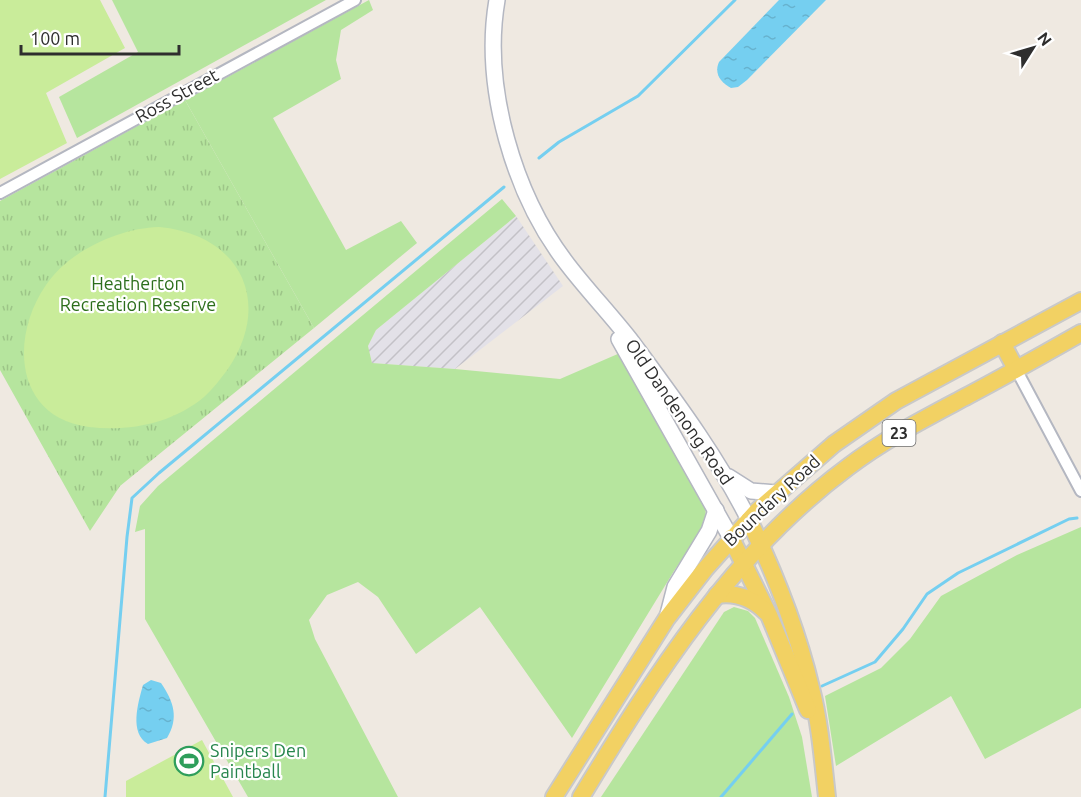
<svg xmlns="http://www.w3.org/2000/svg" width="1081" height="797" font-family="Ubuntu,sans-serif">
	<style>
		.industrial { fill: url(#industrial-furrows) }
		.grass { fill: #b6e59e }
		.park { fill: url(#park-tufts) }
		.pitch { fill: #c9ec9a }
		.water { fill: url(#water-ripples) }
		.lines { fill: none; stroke-linecap: round; stroke-linejoin: round }
		.stream { stroke: #75cff0; stroke-width: 3 }
		.street-casing { stroke: #b4b7c1; stroke-width: 14 }
		.secondary-casing { stroke: #b4b7c1; stroke-width: 18 }
		.primary-casing { stroke: #c9c9c9; stroke-width: 20 }
		.street { stroke: #fff; stroke-width: 10 }
		.secondary { stroke: #fff; stroke-width: 15 }
		.primary { stroke: #f2d163; stroke-width: 16 }
		.labels { text-anchor: middle; stroke-width: 4.5; stroke-linejoin: round; paint-order: stroke }
		.shield { fill: #fff; stroke: #6d6d6d; stroke-width: 1.5 }
		.shield-label { font-size: 16px; font-weight: bold; fill: #2e2e2e }
		.street-label { font-size: 18px; fill: #2e2e2e; stroke: #fff }
		.park-label { font-size: 18px; fill: #2c6e1b; stroke: #fff }
		.leisure-label { font-size: 18px; fill: #27864d; stroke: #fff; text-anchor: start }
	</style>
	<defs>
		<pattern id="industrial-furrows" width="10" height="10" patternUnits="userSpaceOnUse" patternTransform="scale(1.5)"><rect width="10" height="10" fill="#e3e1e8"/><path d="M-1 1l2-2M0 10L10 0M9 11l2-2" fill="none" stroke="#c3c1c7"/></pattern>
		<pattern id="park-tufts" width="24" height="20" patternUnits="userSpaceOnUse" patternTransform="scale(1.5)"><rect width="24" height="20" fill="#b6e59e"/><path d="M3 7l-1-3M5 7V3M7 7l1-3M15 17l-1-3M17 17v-4M19 17l1-3" fill="none" stroke="#9dc588"/></pattern>
		<pattern id="water-ripples" width="26" height="14" patternUnits="userSpaceOnUse" patternTransform="scale(1.5)"><rect width="26" height="14" fill="#75cff0"/><path d="M2 4q2-2 4 0t4 0M15 11q2-2 4 0t4 0" fill="none" stroke="#66b2ce"/></pattern>
	</defs>
	<rect width="100%" height="100%" fill="#efe9e1"/>
	<polygon class="industrial" points="516,216 563,286 455,369 372,363 368,346 376,330"/>
	<g class="grass">
		<polygon points="112,0 326,0 77,138 59,97 138,52"/>
		<polygon points="369,0 373,10 341,30 336,60 341,79 273,118 346,250 401,221 417,243 314,328 185,100"/>
		<polygon points="502,199 516,216 376,330 368,346 372,363 455,369 560,379 620,353 706,506 705,525 674,571 572,738 480,607 416,654 378,597 358,582 327,595 309,620 315,639 398,797 248,797 145,619 145,529 135,532 140,506 158,486"/>
		<polygon points="1081,527 1081,708 985,759 951,696 836,766 825,696 881,668 910,639 941,596 1017,555"/>
		<polygon points="734,607 748,611 755,618 789,697 802,737 812,797 601,797 724,612"/>
	</g>
	<polygon class="park" points="185,100 314,328 120,486 90,531 0,370 0,201"/>
	<g class="pitch">
		<polygon points="0,0 100,0 125,48 46,93 67,143 0,179"/>
		<path d="M159,227C239,234 274,301 228,369C221,378 213,389 204,397C173,423 130,432 89,427C14,417 10,337 46,285C69,251 119,228 159,227Z"/>
		<polygon points="202,740 233,797 126,797 126,781"/>
	</g>
	<g class="water">
		<path d="M779,0H826L747,80L738,87L731,88C720,82 714,73 719,62Z"/>
		<path d="M151,680L161,683C174,702 179,718 167,738L148,744C129,733 138,703 143,685Z"/>
	</g>
	<g class="lines">
		<g class="stream">
			<polyline points="539,158 559,142 638,96 735,0"/>
			<polyline points="822,686 875,662 903,629 927,594 958,573 1069,519 1077,518"/>
			<polyline points="105,797 127,537 132,498 159,473 504,187"/>
			<polyline points="721,797 792,714"/>
		</g>
		<g class="street-casing">
			<g id="street">
				<polyline points="0,193 355,0"/>
				<polyline points="1016,369 1081,491"/>
			</g>
		</g>
		<g class="secondary-casing">
			<g id="secondary">
				<path d="M497,0C482,87 514,196 568,265C588,291 611,315 632,342C674,399 717,456 749,520"/>
				<polyline points="619,339 731,538"/>
				<polyline points="729,477 751,491 776,493"/>
				<polyline points="667,618 675,587 709,531 716,510"/>
			</g>
		</g>
		<g class="primary-casing">
			<g id="primary">
				<polyline points="1002,343 1016,369"/>
				<path d="M749,520C775,574 797,629 811,688C820,723 823,761 827,797"/>
				<polyline points="731,538 769,615 808,710"/>
				<path d="M717,595C736,592 752,598 766,612"/>
				<polyline points="554,797 667,618 705,569 757,511 834,444 896,401 1081,301"/>
				<path d="M581,797C655,675 732,553 848,467C886,438 928,417 969,395C1007,375 1044,354 1081,333"/>
			</g>
		</g>
		<use href="#street" class="street"/>
		<use href="#secondary" class="secondary"/>
		<use href="#primary" class="primary"/>
	</g>
	<defs>
		<g id="stadium-ring" transform="scale(1.5)"><circle r="9.5" fill="#fff" stroke="#2e9e5b" stroke-width="1.5"/><path d="M0-5a6.5 5 0 1 0 0 10a6.5 5 0 1 0 0-10ZM-3.5-1.8h7v3.6h-7Z" fill="#2e9e5b"/></g>
	</defs>
	<g fill-rule="evenodd">
		<use href="#stadium-ring" x="189" y="761"/>
	</g>
	<g class="labels">
		<rect class="shield" x="882.5" y="420" width="33" height="26" rx="4.5"/>
		<g class="shield-label">
			<text x="899" y="439">23</text>
		</g>
		<g class="street-label">
			<text transform="translate(177 96) rotate(-29)" y="6">Ross Street</text>
			<text transform="translate(679 412) rotate(55)" y="6">Old Dandenong Road</text>
			<text transform="translate(772 501) rotate(-43)" y="6">Boundary Road</text>
		</g>
		<g class="park-label">
			<text x="138" y="290">Heatherton<tspan x="138" dy="21">Recreation Reserve</tspan></text>
		</g>
		<g class="leisure-label">
			<text x="210" y="757">Snipers Den<tspan x="210" dy="21">Paintball</tspan></text>
		</g>
	</g>
	<g transform="translate(1033 48) rotate(53)" stroke="#ffffff" stroke-width="4.5" paint-order="stroke">
	<path d="M0-4.5L10 22L0 15L-10 22Z" fill="#2e2e2e"/>
	<text y="-9" font-size="16" font-weight="bold" text-anchor="middle" fill="#2e2e2e">N</text>
	</g>
	<path d="M21 45v9h158v-9" fill="none" stroke="#2e2e2e" stroke-width="3"/>
	<text x="30" y="45" font-size="18" fill="#2e2e2e" stroke="#ffffff" stroke-width="4.5" paint-order="stroke">100 m</text>
</svg>
